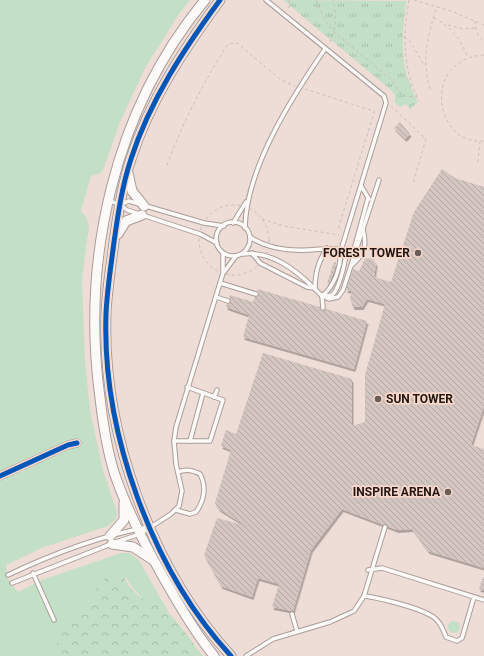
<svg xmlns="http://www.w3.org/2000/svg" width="484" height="656" font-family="Roboto,sans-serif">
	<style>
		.grass { fill: #c3dfc5 }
		.forest { fill: url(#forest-crowns) }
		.park { fill: url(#park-tufts) }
		.building { fill: url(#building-back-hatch); filter: url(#shadow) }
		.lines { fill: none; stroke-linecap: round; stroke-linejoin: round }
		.lane-casing { stroke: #aa9d98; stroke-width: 5.5 }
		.street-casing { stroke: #aa9d98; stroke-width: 9 }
		.secondary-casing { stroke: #aa9d98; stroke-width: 11 }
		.path { stroke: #c6bfbd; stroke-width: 1; stroke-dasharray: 3 3; stroke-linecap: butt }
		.lane { stroke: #fcfaf9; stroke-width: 3.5 }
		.street { stroke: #fcfaf9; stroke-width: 7 }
		.secondary { stroke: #fcfaf9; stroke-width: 9 }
		.cycleway-casing { stroke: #f8d7cb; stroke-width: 8 }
		.cycleway { stroke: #0057b8; stroke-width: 5 }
		.poi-dot { fill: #6a5c57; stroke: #f8d7cb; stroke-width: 1.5 }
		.labels { text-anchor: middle; stroke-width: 3.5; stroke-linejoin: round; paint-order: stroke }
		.poi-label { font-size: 12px; font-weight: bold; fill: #231713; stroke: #f8d7cb; text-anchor: end }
	</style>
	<defs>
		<pattern id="forest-crowns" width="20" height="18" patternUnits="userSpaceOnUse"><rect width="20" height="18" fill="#c3dfc5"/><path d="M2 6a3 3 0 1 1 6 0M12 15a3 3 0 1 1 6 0" fill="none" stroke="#a7bfa8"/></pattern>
		<pattern id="park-tufts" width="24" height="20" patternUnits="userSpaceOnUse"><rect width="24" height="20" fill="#c3dfc5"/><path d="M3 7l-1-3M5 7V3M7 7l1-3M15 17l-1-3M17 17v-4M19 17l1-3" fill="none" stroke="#a7bfa8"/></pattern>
		<pattern id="building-back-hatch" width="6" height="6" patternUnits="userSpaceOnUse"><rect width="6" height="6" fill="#d3c5c0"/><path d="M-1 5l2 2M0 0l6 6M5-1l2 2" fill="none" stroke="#b5a8a4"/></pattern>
		<filter id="shadow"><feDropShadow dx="1.5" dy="3" stdDeviation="0" flood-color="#0004"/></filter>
	</defs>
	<rect width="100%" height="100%" fill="#eedcd6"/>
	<g class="grass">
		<path d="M0,0H190L181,11L146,66L120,122L103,170L99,174L91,176L81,211L86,217L89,226L82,278L85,362L90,410L103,471L117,512L116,519L108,526L44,547L6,565L8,579L18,592L42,580L121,553H129L138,559L169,613C152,604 134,595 126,577L105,578L92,594L84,610L61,635L50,656H0Z"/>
		<circle cx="454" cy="627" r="6"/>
	</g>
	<path class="forest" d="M113,573C128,574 123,578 130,587C139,600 157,603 168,613C178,621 194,645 203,656H50L61,635L84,610L92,594L105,578Z"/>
	<path class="park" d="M283,0L406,1C402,44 398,62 418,102L410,109L406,104L400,107L395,103V96L391,90Z"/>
	<g class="building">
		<polygon points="400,122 410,134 405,139 394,128"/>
		<polygon points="442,169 455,178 484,187 484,406 471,445 484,449 484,568 428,551 412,529 397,530 342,509 311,550 293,611 272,607 279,584 258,578 252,597 221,586 204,555 217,518 246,526 219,509 215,503 231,450 221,446 226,430 236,434 263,353 352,379 352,426 365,422 365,375 385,304 367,299 362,307 353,307 350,298 352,291 346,290 353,269 359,271 365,259 370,258 374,260 376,264 374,277 391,282 414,212"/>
		<polygon points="334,262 336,263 335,268 329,284 327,283"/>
		<polygon points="257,289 320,307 322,311 326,309 367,321 354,369 243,337 249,315 226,307 227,304 231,302 229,298 230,295 253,302 255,297 259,295"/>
		<polygon points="483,577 484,577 484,590 479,589"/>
	</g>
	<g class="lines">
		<g class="lane-casing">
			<g id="lane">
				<path d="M266,0L384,96L386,103L341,250L346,254C345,263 339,290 332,295C329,296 326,296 322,296"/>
				<polyline points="361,186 369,199"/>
				<polyline points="109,201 120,204 127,210 200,234 217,243"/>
				<polyline points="121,204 129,201 204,223 224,226"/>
				<circle cx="233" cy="239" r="17"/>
				<polyline points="233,223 246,202"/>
				<path d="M245,228C246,168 292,97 325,49"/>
				<path d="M250,237C266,248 287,251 307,250C319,250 330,247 341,250C341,266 335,286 322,296L315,289C315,273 318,262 327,248"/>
				<polyline points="252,253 260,263 307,287 314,288"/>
				<path d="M242,254C271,250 296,270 315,289"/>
				<polyline points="352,257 368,198"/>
				<path d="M352,265C365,253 367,246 363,229"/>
				<polyline points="224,272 236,256"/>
				<polyline points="220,283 256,294"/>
				<polyline points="322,296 323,308"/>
				<polyline points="323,296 329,299 338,297 343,290 379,180"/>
				<polyline points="216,297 228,301"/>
				<polyline points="214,397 217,390"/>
				<polyline points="174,441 210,441 223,400 187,387"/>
				<polyline points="190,441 203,393"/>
				<path d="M176,510L190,514L196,512C204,501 207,487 200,474C193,470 185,469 178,472"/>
				<polyline points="116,542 140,534 171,514 179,506 182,491 176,464 174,441 176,427 223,273 223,253"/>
				<polyline points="368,570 382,568 484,600"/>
				<polyline points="33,573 54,620"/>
				<path d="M8,575C52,554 100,536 148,527"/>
				<polyline points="12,583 111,544"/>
				<path d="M364,596C380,598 416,607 430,615C439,619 443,629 446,637L457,641L462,638L474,597"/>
				<polyline points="292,614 297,631"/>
				<polyline points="246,656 273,639 330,622 354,611 364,596 385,527"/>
			</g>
		</g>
		<g class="street-casing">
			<polyline id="street" points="0,476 68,445 77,443"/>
		</g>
		<g class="secondary-casing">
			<g id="secondary">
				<path d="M205,0C114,110 81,259 100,398C103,424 107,451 115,475C127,510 144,543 162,575C178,603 194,631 214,656"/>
				<path d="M220,0C184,49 150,100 131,159C122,186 118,214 114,242C111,266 107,290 106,314C102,431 151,569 231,656"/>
				<polyline points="128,173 132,191 144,206"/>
				<polyline points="118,234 126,221 142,215"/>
				<polyline points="110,536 124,520 124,503"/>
				<polyline points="112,544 133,547 153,560"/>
			</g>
		</g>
		<g class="path">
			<polyline points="289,0 289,8"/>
			<polyline points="316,0 326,22 334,32 393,81 399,92 404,96 417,97"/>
			<path d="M409,0C403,37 402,66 419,101"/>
			<polyline points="414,0 451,11 484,25"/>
			<path d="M434,18C452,27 461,40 468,58"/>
			<path d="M475,21C475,29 477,36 484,41"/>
			<polyline points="448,25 463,29 475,28"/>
			<polyline points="404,37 409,40 425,66"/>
			<path d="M330,42C336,28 337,15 333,0"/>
			<path d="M484,55C421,59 434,146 484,141"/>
			<polyline points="305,89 367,109 374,111 374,113 338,229 341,229"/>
			<path d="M430,89C421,58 428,36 437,6"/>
			<polyline points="391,106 426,139 413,183"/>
			<polyline points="478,162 480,142"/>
			<path d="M167,165C183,122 203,83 228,44L237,43L281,80L295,86"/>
			<circle cx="234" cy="240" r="35"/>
			<polyline points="262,219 284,226 339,235"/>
		</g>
		<use href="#lane" class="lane"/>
		<use href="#street" class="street"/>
		<use href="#secondary" class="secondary"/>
		<g class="cycleway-casing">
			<g id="cycleway">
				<path d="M220,0C184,49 150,100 131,159C122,186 118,214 114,242C111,266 107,290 106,314C102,431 151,569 231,656"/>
				<polyline points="0,476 68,445 77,443"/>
			</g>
		</g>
		<use href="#cycleway" class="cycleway"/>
	</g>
	<g class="poi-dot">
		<circle cx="418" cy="253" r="4"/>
		<circle cx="378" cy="399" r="4"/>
		<circle cx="448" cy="492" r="4"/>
	</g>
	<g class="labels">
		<g class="poi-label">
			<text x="410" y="257">FOREST TOWER</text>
			<text x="386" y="403" text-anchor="start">SUN TOWER</text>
			<text x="440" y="496">INSPIRE ARENA</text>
		</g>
	</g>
</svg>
